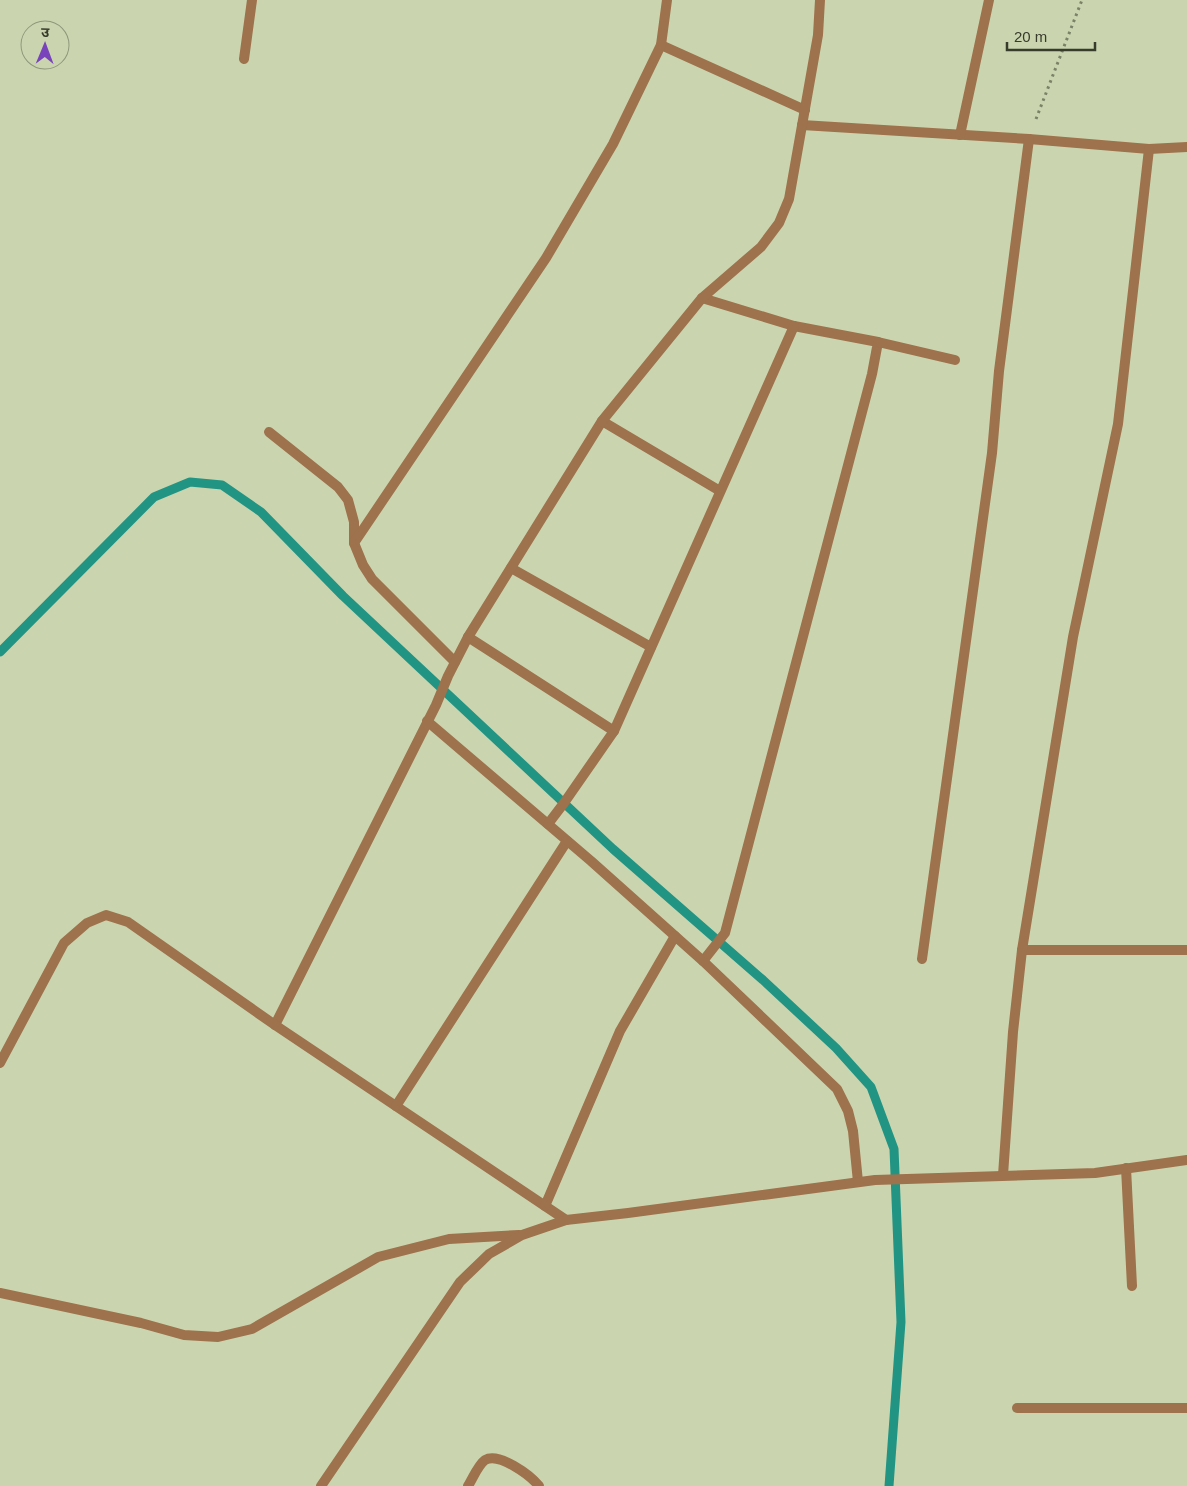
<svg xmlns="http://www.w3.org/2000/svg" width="1187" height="1486" font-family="Helvetica,'Noto Sans Devanagari',sans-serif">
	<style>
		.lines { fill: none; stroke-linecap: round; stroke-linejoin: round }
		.stream { stroke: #229483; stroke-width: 9 }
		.path { stroke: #7a8167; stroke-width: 3; stroke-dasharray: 2.5 4; stroke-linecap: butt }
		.minor { stroke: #9d724d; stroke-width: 10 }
	</style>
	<rect width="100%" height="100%" fill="#cad5af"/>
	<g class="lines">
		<polyline class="stream" points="0,652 154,497 190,482 222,485 261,512 343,596 613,849 763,980 836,1048 871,1087 894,1149 901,1322 889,1486"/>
		<polyline class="path" points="1036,119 1082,0"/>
		<g class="minor">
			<polyline points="661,45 805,110"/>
			<polyline points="244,59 252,0"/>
			<polyline points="802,125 1029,139 1149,149 1187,147"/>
			<polyline points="960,135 989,0"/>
			<polyline points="702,298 794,326 878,342 872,374 725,933 703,961"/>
			<polyline points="878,342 955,360"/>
			<polyline points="602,421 720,491"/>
			<polyline points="269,432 338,487 348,500 354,522 354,543 363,565 372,579 455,662"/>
			<polyline points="354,543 546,258 613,144 661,45 667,0"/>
			<polyline points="511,568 651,647"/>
			<polyline points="468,637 614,731"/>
			<polyline points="427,721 591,861 703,961 837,1089 848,1111 853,1131 858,1182"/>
			<polyline points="548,824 564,803 614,731 794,326"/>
			<polyline points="1022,950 1187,950"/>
			<polyline points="922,959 992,453 999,371 1029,139"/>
			<polyline points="275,1025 436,705 448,676 468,637 602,421 702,298 761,247 779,223 789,199 818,35 820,0"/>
			<polyline points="0,1063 64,943 87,923 106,915 128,922 275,1025 566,1220"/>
			<polyline points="396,1106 567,841"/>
			<polyline points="1126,1168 1132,1286"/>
			<polyline points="1003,1175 1013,1032 1022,950 1073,637 1118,424 1149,149"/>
			<polyline points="545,1206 620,1031 675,936"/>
			<polyline points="0,1293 141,1323 184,1335 218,1337 252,1329 378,1257 449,1239 519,1235"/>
			<polyline points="1017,1408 1187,1408"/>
			<polyline points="321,1486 460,1282 489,1254 522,1235 566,1220 628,1213 875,1180 1095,1173 1187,1160"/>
			<path d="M468,1486C473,1478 478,1465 485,1460C499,1452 530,1475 539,1486"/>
		</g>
	</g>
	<g transform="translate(45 45) rotate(1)"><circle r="24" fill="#cad5af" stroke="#8f977b"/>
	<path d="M0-4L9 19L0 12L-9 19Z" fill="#7944bb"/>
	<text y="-8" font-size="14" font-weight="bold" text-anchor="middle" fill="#373b2c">उ</text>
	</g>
	<path d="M1007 42v8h88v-8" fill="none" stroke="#373b2c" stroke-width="2.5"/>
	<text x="1014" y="42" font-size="15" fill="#373b2c" stroke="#cad5af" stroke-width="4" paint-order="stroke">20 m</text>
</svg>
